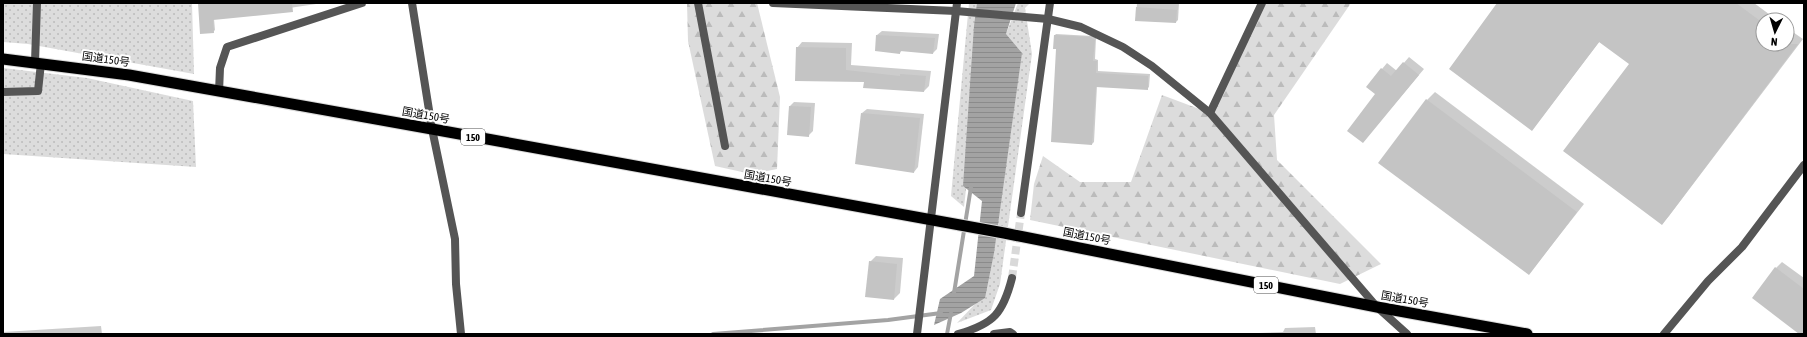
<svg xmlns="http://www.w3.org/2000/svg" width="1807" height="337" font-family="'Asap Condensed','Noto Sans JP',sans-serif">
	<style>
		.grass { fill: url(#grass-dots) }
		.forest { fill: url(#forest-firs) }
		.water { fill: url(#water-rules) }
		.shadow { fill: #0003 }
		.lines { fill: none; stroke-linecap: round; stroke-linejoin: round }
		.stream { stroke: #a3a3a3; stroke-width: 4 }
		.building { fill: #c4c4c4 }
		.minor-tunnel { stroke: #d9d9d9; stroke-width: 8; stroke-dasharray: 8 4; stroke-linecap: butt }
		.trunk-casing { stroke: #dbdbdb; stroke-width: 13 }
		.minor { stroke: #555; stroke-width: 8 }
		.tertiary { stroke: #555; stroke-width: 8 }
		.trunk { stroke: #000; stroke-width: 11 }
		.labels { text-anchor: middle; stroke-width: 4; stroke-linejoin: round; paint-order: stroke }
		.shield { fill: #fff; stroke: #4c4c4c; stroke-width: 1 }
		.shield-label { font-size: 10px; font-weight: bold; fill: #000 }
		.street-label { font-size: 11px; fill: #000; stroke: #fff }
	</style>
	<defs>
		<pattern id="grass-dots" width="8" height="8" patternUnits="userSpaceOnUse"><rect width="8" height="8" fill="#dcdcdc"/><path d="M2 2h.1M6 6h.1" fill="none" stroke="#bbb" stroke-width="1.8" stroke-linecap="round"/></pattern>
		<pattern id="forest-firs" width="22" height="20" patternUnits="userSpaceOnUse"><rect width="22" height="20" fill="#dcdcdc"/><path d="M5 1l3.5 6h-7zM16 11l3.5 6h-7z" fill="#bbb"/></pattern>
		<pattern id="water-rules" width="6" height="5" patternUnits="userSpaceOnUse"><rect width="6" height="5" fill="#a3a3a3"/><path d="M0 2.5h6" fill="none" stroke="#8b8b8b"/></pattern>
	</defs>
	<rect width="100%" height="100%" fill="#fff"/>
	<g class="grass">
		<polygon points="3,3 192,3 194,74 28,44 3,42"/>
		<polygon points="969,3 987,3 964,207 951,196"/>
		<polygon points="1018,3 1030,3 1025,8 1032,54 1000,284 991,310 957,323 976,303 1006,34"/>
		<polygon points="3,68 87,78 193,101 196,167 3,154"/>
	</g>
	<g class="forest">
		<polygon points="687,3 757,3 780,97 777,169 751,174 715,166 688,41"/>
		<polygon points="1262,3 1351,3 1274,115 1277,160 1381,264 1340,284 1030,220 1034,184 1043,156 1080,182 1131,182 1162,95 1210,113"/>
	</g>
	<polygon class="water" points="977,3 1016,3 1006,34 1022,53 994,253 985,298 961,313 934,325 940,299 974,276 982,201 963,186 974,26"/>
	<g class="shadow">
		<polygon points="199,3 323,3 214,19 215,30 213,32"/>
		<polygon points="1137,3 1179,3 1178,20 1176,22 1136,20"/>
		<polygon points="1499,3 1754,3 1777,20 1763,20 1763,44 1787,44 1787,28 1803,39 1669,216 1662,224 1630,64 1600,41 1532,130"/>
		<polygon points="882,31 939,34 937,49 933,53 902,50 900,53 877,35"/>
		<polygon points="1056,34 1092,36 1096,38 1095,59 1098,60 1098,71 1150,74 1149,87 1147,89 1097,86 1094,142 1092,144 1057,48 1054,36"/>
		<polygon points="802,42 852,43 851,65 931,71 929,86 924,91 865,81 797,48"/>
		<polygon points="1409,57 1424,69 1392,107 1376,94 1382,69 1387,63 1397,71"/>
		<polygon points="1435,92 1584,204 1529,274 1427,100"/>
		<polygon points="794,102 815,103 813,131 808,136 790,106"/>
		<polygon points="867,109 924,114 918,167 914,172 862,113"/>
		<polygon points="876,256 903,258 900,293 894,299 870,262"/>
		<polygon points="1782,262 1804,278 1804,334 1800,334 1776,268"/>
		<polygon points="101,326 102,334 3,334 3,332"/>
		<polygon points="1315,327 1316,334 1232,334 1283,332 1285,328"/>
	</g>
	<g class="lines">
		<g class="stream">
			<polyline points="954,293 971,187"/>
			<polyline points="713,334 888,320 941,313"/>
			<polyline points="947,334 951,313"/>
		</g>
	</g>
	<g class="building">
		<polygon points="198,3 292,3 293,12 213,20 214,33 200,34"/>
		<polygon points="1497,3 1736,3 1763,23 1763,44 1798,44 1662,225 1563,151 1629,64 1599,42 1532,131 1449,69"/>
		<polygon points="1136,7 1177,10 1176,23 1135,21"/>
		<polygon points="876,35 935,38 933,54 900,51 900,54 875,51"/>
		<polygon points="1054,35 1090,37 1095,40 1093,61 1097,61 1096,73 1148,76 1148,90 1096,87 1092,145 1051,142 1056,49 1053,49"/>
		<polygon points="796,47 846,48 846,70 900,76 900,74 926,76 924,92 863,88 864,82 795,81"/>
		<polygon points="1403,62 1419,75 1363,143 1347,131 1375,94 1366,87 1381,68 1391,76"/>
		<polygon points="1426,99 1577,212 1529,275 1378,163"/>
		<polygon points="789,106 811,107 809,137 787,135"/>
		<polygon points="861,113 920,118 914,173 855,164"/>
		<polygon points="869,261 897,264 894,300 865,297"/>
		<polygon points="1775,267 1804,289 1804,334 1799,334 1752,298"/>
	</g>
	<g class="lines">
		<polyline class="minor-tunnel" points="1012,278 1021,213"/>
		<g class="trunk-casing">
			<polyline id="trunk" points="3,59 129,75 432,129 1004,233 1377,307 1527,334"/>
		</g>
		<g class="minor">
			<polyline points="412,3 432,129 455,239 456,284 461,334"/>
			<polyline points="698,3 725,146"/>
			<polyline points="773,3 956,11"/>
			<polyline points="35,62 37,3"/>
			<polyline points="3,92 38,91 41,63"/>
			<polyline points="219,92 220,68 227,47 362,3"/>
			<polyline points="1210,113 1262,3"/>
			<polyline points="1021,213 1050,3"/>
			<path d="M958,334C994,324 1003,313 1012,278"/>
			<polyline points="994,334 1010,332 1013,334"/>
		</g>
		<g class="tertiary">
			<polyline points="956,11 1048,19 1081,27 1123,47 1152,66 1210,113 1377,307 1407,334"/>
			<polyline points="917,334 957,3"/>
			<polyline points="1664,334 1708,281 1742,247 1804,165"/>
		</g>
		<use href="#trunk" class="trunk"/>
	</g>
	<g class="labels">
		<g class="shield">
			<rect x="461" y="129" width="24" height="16" rx="3"/>
			<rect x="1254" y="277" width="24" height="16" rx="3"/>
		</g>
		<g class="shield-label">
			<text x="473" y="141">150</text>
			<text x="1266" y="289">150</text>
		</g>
		<g class="street-label">
			<text transform="translate(106 59) rotate(8)" y="4">国道150号</text>
			<text transform="translate(426 115) rotate(10)" y="4">国道150号</text>
			<text transform="translate(768 178) rotate(10)" y="4">国道150号</text>
			<text transform="translate(1087 236) rotate(11)" y="4">国道150号</text>
			<text transform="translate(1405 299) rotate(10)" y="4">国道150号</text>
		</g>
	</g>
	<rect width="1807" height="337" fill="none" stroke="#000000" stroke-width="8"/>
	<g transform="translate(1775 32) rotate(185)"><circle r="19" fill="#ffffff" stroke="#999999"/>
	<path d="M0-3L7 15L0 10L-7 15Z" fill="#000000"/>
	<text y="-6" font-size="11" font-weight="bold" text-anchor="middle" fill="#000000">N</text>
	</g>
</svg>
